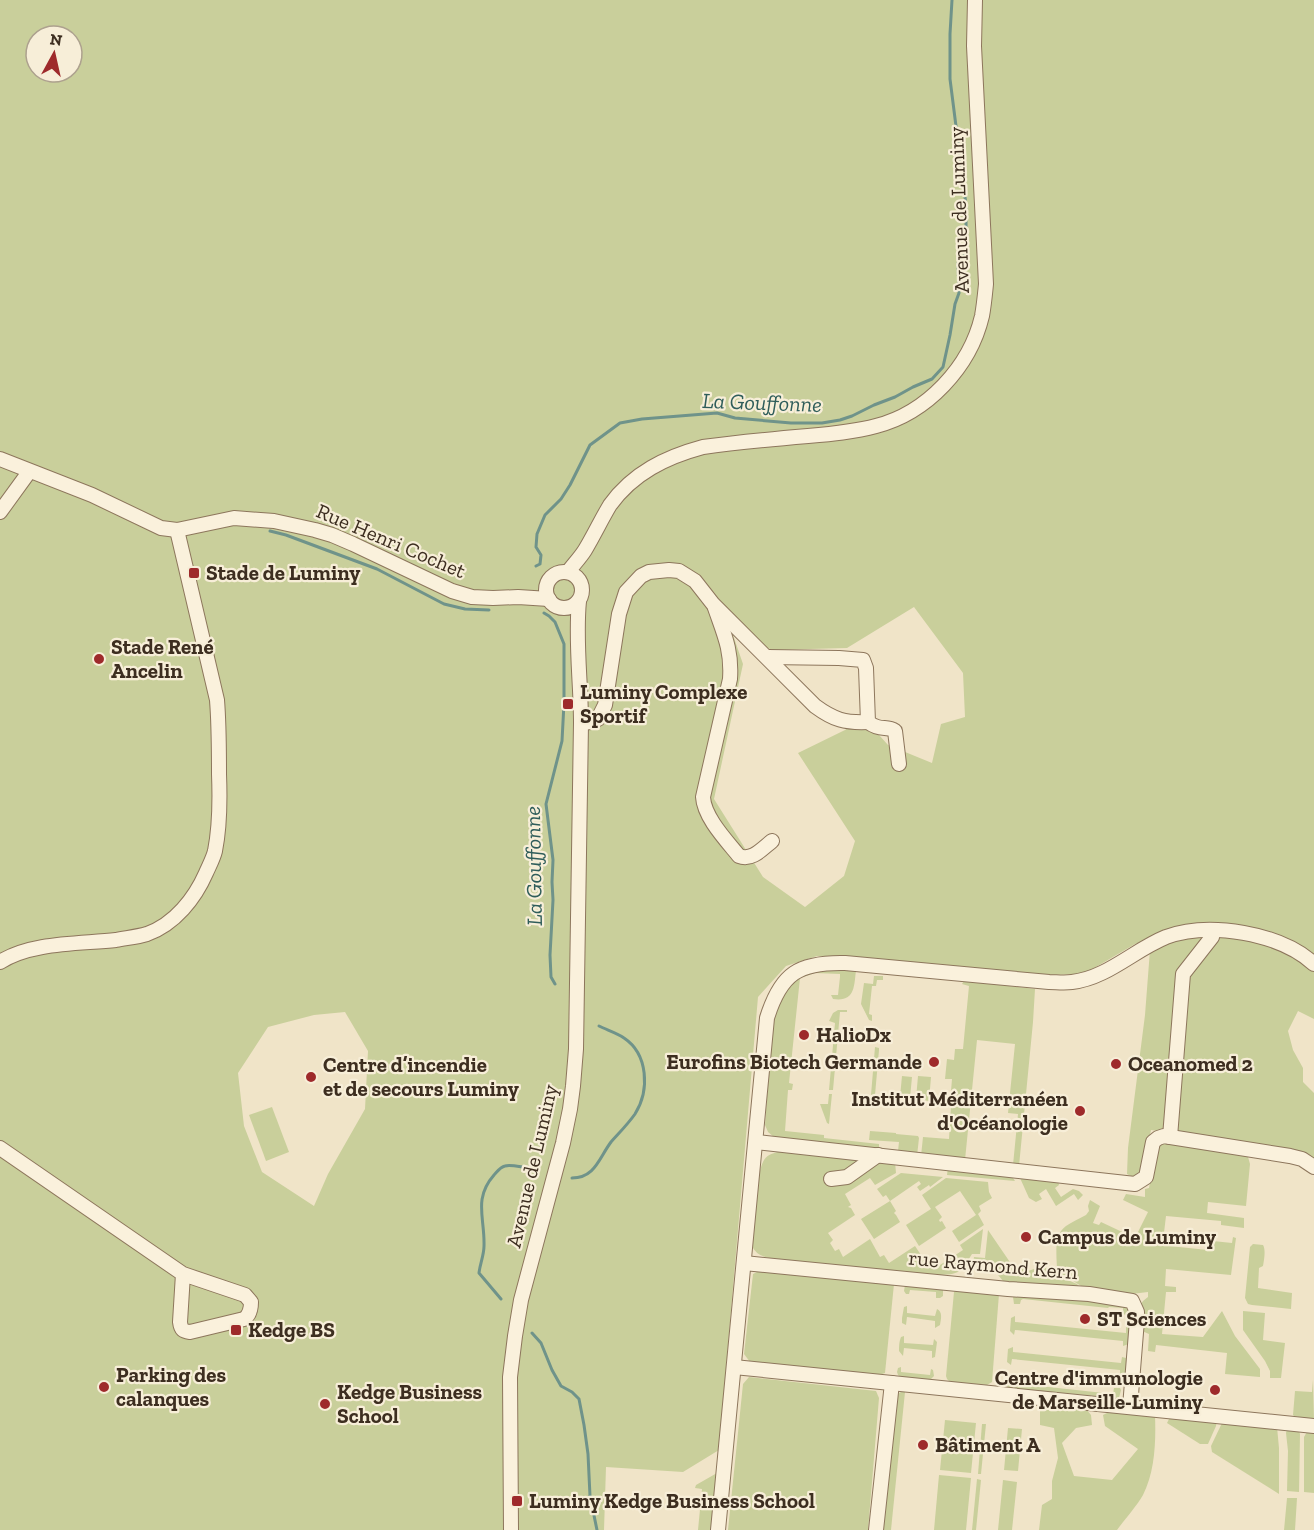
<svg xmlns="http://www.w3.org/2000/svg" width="1314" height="1530" font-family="'Zilla Slab',serif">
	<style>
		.green { fill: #c9cf9b; fill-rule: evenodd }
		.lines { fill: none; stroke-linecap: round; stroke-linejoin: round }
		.stream { stroke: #6f938a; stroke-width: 3 }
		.minor-casing { stroke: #8d765c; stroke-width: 16 }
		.minor { stroke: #faf1dc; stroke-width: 14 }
		.poi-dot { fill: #9e2a2b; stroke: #f7eed8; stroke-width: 2 }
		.labels { text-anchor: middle; stroke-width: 4.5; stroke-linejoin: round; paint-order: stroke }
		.street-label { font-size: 21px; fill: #3d2e20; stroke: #f7eed8 }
		.poi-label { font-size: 21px; font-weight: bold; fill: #3d2e20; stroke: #f7eed8; text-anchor: start }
		.water-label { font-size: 22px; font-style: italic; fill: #2f5d5a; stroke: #f7eed8 }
	</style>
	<rect width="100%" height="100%" fill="#f0e4c8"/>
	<g class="green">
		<path d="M0,0H1314V956L1276,935L1228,925L1190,924L1135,944L1084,974L1044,975L817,956L786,966L758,997L719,1450L683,1472L606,1467L604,1530H0ZM36,36H72V72H36ZM914,607L963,673L965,717L941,724L932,763L888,745L862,716L845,730L798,753L855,841L844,876L805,907L763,877L714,799L743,664L733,635L773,650L847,648ZM345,1012L368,1051L365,1109L328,1174L314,1206L262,1172L244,1126L238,1073L268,1027L314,1015Z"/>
		<polygon points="1197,934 1261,940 1298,957 1314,972 1314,1019 1298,1011 1288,1031 1293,1050 1303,1068 1303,1082 1314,1093 1314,1160 1294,1150 1151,1130 1144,1164 1140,1175 1133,1177 1127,1174 1128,1148 1145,1015 1150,950 1176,939"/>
		<path d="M813,970H856C854,987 855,1002 833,999L831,995H838L840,977V974L815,973L800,978L789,1083L793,1084L792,1090H788L785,1131L824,1135V1138L879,1144V1149L898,1151L899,1142L869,1140L870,1131L896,1133V1134L918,1136L919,1138L917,1156L774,1137L768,1132L765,1125L772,1026L775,1009L789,982Z"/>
		<polygon points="874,976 883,976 883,980 877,980 876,986 872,986 869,1014 872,1015 872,1021 869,1020 861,1004 864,983 873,984"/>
		<polygon points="964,981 1035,989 1033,1022 1019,1166 1013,1165 1018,1114 1008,1113 1015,1044 977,1040 965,1160 921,1156 923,1137 949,1139 951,1106 953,1106 954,1092 951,1091 952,1079 945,1079 947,1059 954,1060 955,1049 963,1049 969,986 962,984"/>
		<polygon points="838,1010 847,1010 847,1012 840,1012 833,1090 829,1090 835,1023 829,1021 833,1013"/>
		<polygon points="875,1047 879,1048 879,1050 875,1095 871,1095"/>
		<polygon points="902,1076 912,1077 910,1098 900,1097"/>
		<polygon points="918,1076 931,1077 929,1101 916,1099"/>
		<polygon points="829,1094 832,1094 829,1124 827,1123 820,1104 828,1104"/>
		<polygon points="272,1107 289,1152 266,1161 249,1115"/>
		<path d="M1160,1142L1244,1154L1248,1157L1250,1164L1246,1206L1208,1202L1207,1213L1244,1218V1228L1221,1225V1221L1166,1216L1163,1241L1169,1242V1246L1208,1250L1209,1246H1212L1213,1241L1232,1243L1233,1237L1236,1238L1231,1275L1166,1269L1165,1286L1176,1287V1292H1166L1162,1334L1203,1337L1222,1311L1235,1336L1260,1369V1377L1225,1374L1227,1353L1156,1345L1155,1352L1148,1351L1149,1334L1142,1331L1144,1311L1141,1304L1143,1301L1148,1297V1292L1131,1294L1119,1291L1086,1289L1057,1271C1057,1260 1054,1241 1061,1231C1066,1224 1079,1219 1086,1215L1089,1211L1088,1206L1090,1200L1100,1206L1093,1223L1099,1225L1101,1222L1135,1238L1148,1212L1123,1200L1126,1194L1145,1197V1189L1149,1188L1157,1145Z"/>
		<path d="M781,1151L895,1162L896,1173L875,1185L870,1178L845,1194L851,1205L848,1207L851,1208L855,1215L828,1233L833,1240L830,1243L835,1251L839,1249L843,1257L870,1239L880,1257L884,1255L889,1263L915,1246L921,1255L920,1256L926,1263L932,1260L937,1267L963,1250L960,1245L983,1229L980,1254H972C961,1272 961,1274 939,1275L769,1258C761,1256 756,1254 752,1246C754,1226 755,1175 764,1160C768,1154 774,1153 781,1151Z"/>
		<polygon points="948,1167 1011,1175 1015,1181 947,1175"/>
		<polygon points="901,1173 943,1177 930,1187 929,1185 920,1191 917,1187 921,1184 919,1181 890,1201 896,1211 894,1213 896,1215 900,1222 874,1239 861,1219 890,1201 886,1195 883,1197 877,1189"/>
		<polygon points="1022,1176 1058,1180 1059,1185 1055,1188 1061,1197 1073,1189 1079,1191 1083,1195 1078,1200 1074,1194 1056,1206 1046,1189 1039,1194 1042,1199 1036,1202 1029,1198 1020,1178"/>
		<polygon points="946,1178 988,1182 989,1192 992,1198 979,1206 981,1211 978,1214 984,1225 959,1242 952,1231 976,1215 960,1191 935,1207 942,1217 939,1220 940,1222 942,1221 946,1228 919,1246 906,1225 931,1209 922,1195"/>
		<polygon points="988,1230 1016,1271 1024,1267 1028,1271 1043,1266 1054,1274 1077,1284 1081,1289 1003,1281 991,1266 973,1263 974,1257 985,1258"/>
		<path d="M1253,1244L1263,1245C1266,1250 1264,1260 1263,1266L1259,1268L1258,1288L1292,1293L1291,1309L1252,1305L1248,1304L1245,1298L1250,1247Z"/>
		<polygon points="761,1270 894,1284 885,1373 879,1375 750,1362 744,1354 753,1274"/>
		<polygon points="905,1285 940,1287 943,1290 943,1296 940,1298 936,1298 936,1292 910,1290 909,1294 906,1294 904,1291"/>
		<polygon points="958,1288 999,1294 992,1382 987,1385 950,1382 947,1379 946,1376 954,1292"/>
		<polygon points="1016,1295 1109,1303 1130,1308 1130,1313 1126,1315 1123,1314 1123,1308 1109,1307 1108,1308 1023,1299 1021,1300 1020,1304 1014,1304 1013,1297"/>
		<path d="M907,1306V1313L935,1316L937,1309C943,1312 941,1319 940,1325L935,1328V1321L907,1317L906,1325L902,1323V1318L904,1307Z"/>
		<polygon points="1243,1311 1265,1313 1263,1340 1285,1343 1281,1378 1270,1378 1270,1371 1265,1361 1243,1330"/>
		<polygon points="1015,1316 1015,1322 1126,1333 1126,1327 1130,1328 1129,1344 1123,1346 1123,1341 1015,1330 1014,1335 1010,1331 1011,1318"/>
		<path d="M904,1336V1343L933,1345L934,1339L937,1342L935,1357L932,1358V1351L904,1348L903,1356L899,1351C899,1346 899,1342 901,1337Z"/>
		<polygon points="1013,1347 1013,1352 1121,1363 1122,1357 1126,1358 1129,1362 1127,1374 1124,1377 1120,1378 1120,1370 1012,1359 1011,1365 1007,1362 1008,1349"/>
		<polygon points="901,1367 901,1372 930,1375 931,1369 933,1370 934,1376 930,1380 900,1377 898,1375 897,1372 898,1368"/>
		<polygon points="749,1377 876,1391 879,1398 868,1530 728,1530 743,1384"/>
		<polygon points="1006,1378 1012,1378 1012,1383 1113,1394 1114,1388 1120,1388 1121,1390 1119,1398 1009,1388 1006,1385 1004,1381"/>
		<polygon points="1313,1380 1314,1420 1294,1416 1293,1415 1295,1391 1312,1392"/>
		<polygon points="901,1392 905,1392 891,1530 883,1530 895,1396"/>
		<path d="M1049,1405L1086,1409L1091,1415L1092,1425L1076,1428L1062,1443L1074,1476L1112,1480L1138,1449L1105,1426L1103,1415L1111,1411L1155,1415C1156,1441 1155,1472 1143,1495C1136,1507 1125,1519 1117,1530H1039L1042,1505L1052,1499V1481L1058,1458L1054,1428L1040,1425V1411Z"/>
		<polygon points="1171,1415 1217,1420 1216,1426 1208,1444 1200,1444 1167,1423"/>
		<polygon points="945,1420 976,1423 971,1473 940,1470"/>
		<polygon points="1222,1423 1277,1427 1279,1448 1279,1494 1212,1452 1211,1446"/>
		<polygon points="982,1424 986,1424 981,1474 978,1474"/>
		<polygon points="1008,1428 1022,1429 1018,1471 1004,1470"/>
		<polygon points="1298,1428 1300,1434 1299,1492 1287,1491 1288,1451 1286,1433 1287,1429"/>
		<polygon points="1308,1430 1314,1432 1314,1493 1304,1492 1304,1437"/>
		<polygon points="717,1473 712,1530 698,1530 702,1489 695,1488 696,1485"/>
		<polygon points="939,1475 971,1478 966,1530 934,1530"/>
		<polygon points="977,1479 981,1480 976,1530 972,1530"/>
		<polygon points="1003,1480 1017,1482 1012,1530 998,1530"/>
		<polygon points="1287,1498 1297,1498 1295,1530 1284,1530"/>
	</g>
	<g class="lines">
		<g class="stream">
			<polyline points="270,531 286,535 377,569 444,604 465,609 489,610"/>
			<polyline points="536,566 540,564 541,555 536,547 537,534 545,515 561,499 570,485 590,445 620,423 642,419 717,413 735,418 791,423 822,423 840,420 852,416 874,405 895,397 913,387 932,379 943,367 950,335 955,304 959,293 958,263 966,253 966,205 950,79 950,34 952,0"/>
			<polyline points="544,613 549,616 555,622 564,644 564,703 562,741 546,804 553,860 552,882 553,900 550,955 551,977 555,984"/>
			<path d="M572,1178C595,1178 599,1158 611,1142C619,1133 628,1124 635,1114C650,1090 648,1054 624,1038C617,1033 607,1030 599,1026"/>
			<path d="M501,1299L479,1273C480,1264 484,1255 484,1246C485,1218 473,1199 494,1175C497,1172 500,1167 505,1166C511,1164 524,1168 532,1168"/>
			<polyline points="532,1333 541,1343 552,1370 561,1386 572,1392 579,1399 584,1425 588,1454 590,1496 597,1530"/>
		</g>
		<g class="minor-casing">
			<g id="minor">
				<polyline points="0,459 92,495 161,528 177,530 234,518 274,521 315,530 332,535 353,544 452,591 472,597 493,598 518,597 549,599"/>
				<polyline points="0,512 29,472"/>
				<path d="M568,572C573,565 580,558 585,550C594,535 601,520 610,505C633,473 666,457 703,447C738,442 773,439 808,436C831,434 854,432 876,426C927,413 970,367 982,316C984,305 985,294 986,284L974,46L975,0"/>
				<circle cx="564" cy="590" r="18"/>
				<path d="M715,608C724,634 732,650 730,679L703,797C704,817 726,840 739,856C752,861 762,849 772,841"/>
				<path d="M768,657L839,658L863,660L866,668L868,722C881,732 886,725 895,731L899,764"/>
				<path d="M581,723L591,722L598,719L605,705L619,614L626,592L641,576L649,572L669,570L679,571L695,581L713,604L815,706C834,720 845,723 868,722"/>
				<path d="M0,962C31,942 79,944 116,940C126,938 137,937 147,934C175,924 195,898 206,873C209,866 213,859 215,851C220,826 220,799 219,774C219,749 219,725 217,700L177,530"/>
				<polyline points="1170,1137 1183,974 1212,937 1213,930"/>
				<polyline points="756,1142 1135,1184 1146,1177 1153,1142 1158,1138 1164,1136 1290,1156 1302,1159 1314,1167"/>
				<path d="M0,1148L183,1274L245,1295L251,1302C251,1309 250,1315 244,1319L190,1332C183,1331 181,1330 180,1322L183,1274"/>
				<polyline points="831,1179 847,1177 878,1155"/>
				<polyline points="744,1263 1008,1289 1089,1294 1132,1301 1137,1312 1137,1320 1130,1407"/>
				<polyline points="734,1367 1314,1426"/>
				<path d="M511,1530L510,1377L515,1336L521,1300L563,1143L570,1109L573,1086L576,1049L581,723C581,682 575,641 579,601"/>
				<path d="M718,1530L767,1018C781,973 799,962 845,963L1049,982C1056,982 1064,983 1072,982C1107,978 1134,950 1166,937C1209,921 1280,933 1314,964"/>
				<polyline points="876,1530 892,1383"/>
			</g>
		</g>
		<use href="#minor" class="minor"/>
	</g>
	<g class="poi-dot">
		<rect x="188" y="567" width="12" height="12" rx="3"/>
		<circle cx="99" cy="659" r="6"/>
		<rect x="562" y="698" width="12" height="12" rx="3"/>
		<circle cx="804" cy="1035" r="6"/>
		<circle cx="934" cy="1062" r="6"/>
		<circle cx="1116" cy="1064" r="6"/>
		<circle cx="311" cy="1077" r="6"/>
		<circle cx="1080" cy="1111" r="6"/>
		<circle cx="1026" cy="1237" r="6"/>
		<circle cx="1085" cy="1319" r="6"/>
		<rect x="230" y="1324" width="12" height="12" rx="3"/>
		<circle cx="104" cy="1387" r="6"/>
		<circle cx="1215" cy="1390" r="6"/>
		<circle cx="325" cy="1404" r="6"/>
		<circle cx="923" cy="1445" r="6"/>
		<rect x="511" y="1495" width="12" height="12" rx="3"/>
	</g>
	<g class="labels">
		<g class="street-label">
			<text transform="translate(959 210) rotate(-92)" y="7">Avenue de Luminy</text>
			<text transform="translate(391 541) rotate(23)" y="7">Rue Henri Cochet</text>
			<text transform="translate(532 1166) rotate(-77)" y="7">Avenue de Luminy</text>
			<text transform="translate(993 1265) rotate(5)" y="7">rue Raymond Kern</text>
		</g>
		<g class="poi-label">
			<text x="206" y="580">Stade de Luminy</text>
			<text x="111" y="654">Stade René<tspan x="111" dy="24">Ancelin</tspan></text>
			<text x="580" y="699">Luminy Complexe<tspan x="580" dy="24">Sportif</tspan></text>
			<text x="816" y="1042">HalioDx</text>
			<text x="922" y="1069" text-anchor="end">Eurofins Biotech Germande</text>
			<text x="1128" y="1071">Oceanomed 2</text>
			<text x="323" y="1072">Centre d’incendie<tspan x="323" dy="24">et de secours Luminy</tspan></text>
			<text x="1068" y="1106" text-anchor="end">Institut Méditerranéen<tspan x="1068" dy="24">d'Océanologie</tspan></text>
			<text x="1038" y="1244">Campus de Luminy</text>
			<text x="1097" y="1326">ST Sciences</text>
			<text x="248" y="1337">Kedge BS</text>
			<text x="116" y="1382">Parking des<tspan x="116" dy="24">calanques</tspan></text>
			<text x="1203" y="1385" text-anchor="end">Centre d'immunologie<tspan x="1203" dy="24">de Marseille-Luminy</tspan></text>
			<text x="337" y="1399">Kedge Business<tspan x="337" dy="24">School</tspan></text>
			<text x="935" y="1452">Bâtiment A</text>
			<text x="529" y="1508">Luminy Kedge Business School</text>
		</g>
		<g class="water-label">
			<text transform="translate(762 402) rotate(2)" y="8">La Gouffonne</text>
			<text transform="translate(533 866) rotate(-91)" y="8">La Gouffonne</text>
		</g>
	</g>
	<g transform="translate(54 54) rotate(8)"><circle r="28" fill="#f7eed8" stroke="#ada18e" stroke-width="1.5"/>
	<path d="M0-4.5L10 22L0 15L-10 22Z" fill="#9e2a2b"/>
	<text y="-9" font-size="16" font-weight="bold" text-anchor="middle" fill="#3d2e20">N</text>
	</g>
</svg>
